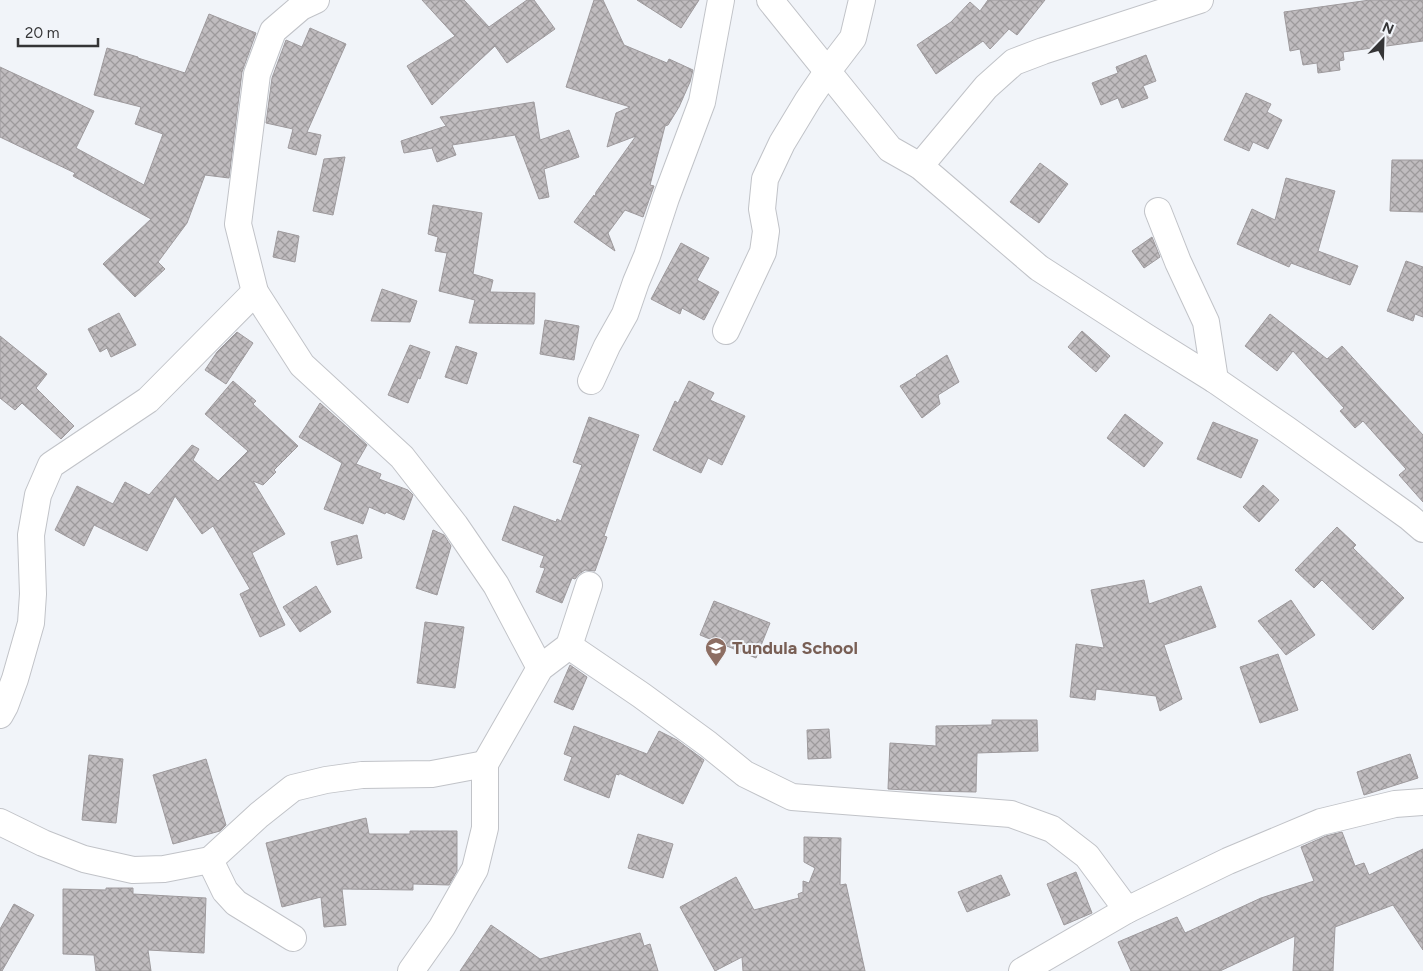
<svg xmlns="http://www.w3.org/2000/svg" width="1423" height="971" font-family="Figtree,sans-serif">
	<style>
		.building { fill: url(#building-cross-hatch); stroke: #9e9a9d }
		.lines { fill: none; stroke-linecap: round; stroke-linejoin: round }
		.minor-casing { stroke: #c1c3c8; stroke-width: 28 }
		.minor { stroke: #fff; stroke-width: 26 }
		.labels { text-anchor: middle; stroke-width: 4; stroke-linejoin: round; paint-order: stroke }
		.education-label { font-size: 18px; font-weight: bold; fill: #785e54; stroke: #f1f4f9; text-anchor: start }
	</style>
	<defs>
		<pattern id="building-cross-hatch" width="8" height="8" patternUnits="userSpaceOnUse" patternTransform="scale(1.25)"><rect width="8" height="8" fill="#c0bcbf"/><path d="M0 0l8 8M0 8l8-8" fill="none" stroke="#9d9a9c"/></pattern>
	</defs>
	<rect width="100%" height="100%" fill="#f1f4f9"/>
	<g class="building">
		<polygon points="422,0 464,0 489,27 527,0 534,0 555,29 507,63 495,46 432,105 407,66 455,36"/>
		<polygon points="594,0 603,0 624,45 667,63 669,59 693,70 690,82 679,107 668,125 665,126 650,185 654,186 643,217 625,210 608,233 615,251 574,222 594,195 595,197 596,192 636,136 607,147 616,113 630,107 566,87"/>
		<polygon points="637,0 699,0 681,28"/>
		<polygon points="988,0 1045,0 1017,35 1009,29 990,49 983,41 936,74 917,45 951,22 970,2 980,11"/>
		<polygon points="1370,0 1423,0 1423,41 1343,52 1344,60 1339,61 1340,70 1318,73 1317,63 1303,65 1300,49 1290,51 1284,12"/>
		<polygon points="209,14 256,33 242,72 229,178 205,175 187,223 158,262 165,269 135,297 103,264 151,219 73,176 75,173 0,137 0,67 94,111 76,148 144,185 163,134 135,124 141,107 94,95 107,48 138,57 138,58 185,73"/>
		<polygon points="310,28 346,44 307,132 321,135 316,155 288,148 293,129 266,123 272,78 286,40 302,47"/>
		<polygon points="1146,55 1156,81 1143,86 1148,98 1122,108 1118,98 1101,105 1092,83 1118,73 1116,67"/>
		<polygon points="1246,93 1271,104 1267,112 1282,120 1268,149 1253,142 1249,151 1224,140"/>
		<polygon points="534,102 540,140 569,130 579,157 544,169 549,197 539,199 515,135 452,145 456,155 437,162 432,148 404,153 401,141 446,126 440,117"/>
		<polygon points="345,157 333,215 313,211 324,159"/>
		<polygon points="1392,160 1423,160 1423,212 1390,211"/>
		<polygon points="1040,163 1068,184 1039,223 1010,202"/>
		<polygon points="1286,178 1335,191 1318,251 1358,266 1350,285 1291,263 1289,267 1237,244 1252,209 1275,220"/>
		<polygon points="433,205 482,213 473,274 493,280 490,292 535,293 534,324 469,323 475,300 439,291 447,253 435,251 438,237 428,234"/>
		<polygon points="278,231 299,236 295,262 273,257"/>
		<polygon points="1152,237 1160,257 1144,268 1132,251"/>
		<polygon points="681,243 709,258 697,280 719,292 704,320 682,308 680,314 651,299"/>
		<polygon points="1406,261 1423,267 1423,317 1415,314 1413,321 1387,311"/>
		<polygon points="382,289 417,301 410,322 371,321"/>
		<polygon points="119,313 136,345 111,357 107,348 100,352 88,329"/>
		<polygon points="1270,314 1327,359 1342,346 1423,435 1423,502 1399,475 1406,469 1363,421 1355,428 1340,411 1344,408 1293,351 1277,371 1245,346"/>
		<polygon points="545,320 579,326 574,360 540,354"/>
		<polygon points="1082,331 1110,356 1096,372 1068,347"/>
		<polygon points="237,332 253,343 226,384 205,370 217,352"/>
		<polygon points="0,336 47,374 36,388 74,426 61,439 22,403 15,410 0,398"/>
		<polygon points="410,345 430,352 420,379 418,378 408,403 388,395"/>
		<polygon points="456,346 477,353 467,384 445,377"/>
		<polygon points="947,355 959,382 938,395 940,404 922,418 900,386 917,376 916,375"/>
		<polygon points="233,381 256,401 253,404 298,446 274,470 276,472 263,485 253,481 285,534 252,553 285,625 260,637 240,594 250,589 213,526 202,534 175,496 147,551 94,525 84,546 55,530 77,486 113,504 125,482 149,495 192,445 199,449 193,460 218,481 248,451 205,414"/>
		<polygon points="689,381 714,393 710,400 745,416 722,465 708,458 701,473 653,450 675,401 678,403"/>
		<polygon points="320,403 367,445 356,464 381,474 379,479 408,490 413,495 404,520 386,512 385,514 369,507 363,524 324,509 342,463 299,437"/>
		<polygon points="1125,414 1163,443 1144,467 1107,438"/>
		<polygon points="589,417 639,435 604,536 607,537 595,571 585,570 579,574 575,579 572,578 562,603 536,592 545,568 540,567 544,556 502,540 514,506 556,522 557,519 561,521 582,465 573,462"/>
		<polygon points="1213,422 1258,440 1241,478 1197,459"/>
		<polygon points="1263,485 1279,500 1259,522 1243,507"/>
		<polygon points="1337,527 1356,545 1353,548 1404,598 1373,630 1322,580 1314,588 1295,570"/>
		<polygon points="433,530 444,535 451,546 437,595 416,588"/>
		<polygon points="357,535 362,558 337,565 331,542"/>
		<polygon points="1144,580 1149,604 1201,586 1216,627 1164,645 1182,699 1160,711 1156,696 1096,689 1095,700 1070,697 1076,644 1104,648 1091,590"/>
		<polygon points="316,586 331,612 300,632 283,607"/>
		<polygon points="1291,600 1315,635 1286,655 1258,621"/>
		<polygon points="714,601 770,623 756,658 700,635"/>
		<polygon points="425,622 464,627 455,688 417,683"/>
		<polygon points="1278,654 1298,710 1260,723 1240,667"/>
		<polygon points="570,665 587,677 573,710 554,702"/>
		<polygon points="992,720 1037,720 1038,751 977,753 976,792 926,791 888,789 890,743 936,746 936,726 992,725"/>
		<polygon points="574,726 647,754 659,731 677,740 704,760 683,804 619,773 619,775 616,774 609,798 564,780 572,757 564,754"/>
		<polygon points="829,729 831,758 808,759 807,730"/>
		<polygon points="1410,754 1418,778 1364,795 1357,772"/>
		<polygon points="89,755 123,759 116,823 82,820"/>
		<polygon points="206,759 226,825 220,831 173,844 153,775"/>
		<polygon points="366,818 369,834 410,834 410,831 457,831 457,871 449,885 413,884 413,890 342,889 346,925 324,927 321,897 282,907 266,843"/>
		<polygon points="1342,832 1355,866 1364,863 1369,875 1423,849 1423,950 1393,905 1335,927 1333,971 1293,971 1295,936 1220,971 1131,971 1118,942 1177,917 1185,933 1261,898 1314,881 1301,847 1326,836"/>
		<polygon points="638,834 673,844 663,878 628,868"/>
		<polygon points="804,837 841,838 840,885 846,884 865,971 743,971 742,957 715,971 680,907 736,877 754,910 799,898 798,894 803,892 803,881 809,883 815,868 804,862"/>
		<polygon points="1076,872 1092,913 1064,925 1047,884"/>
		<polygon points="1001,875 1010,895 967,912 958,892"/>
		<polygon points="106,888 133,888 133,894 206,898 204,953 148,950 151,971 96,971 94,955 63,954 63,889 106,890"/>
		<polygon points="14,904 34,915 2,971 0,971 0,929"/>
		<polygon points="491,925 540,959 640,933 644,946 650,944 658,971 460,971"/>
	</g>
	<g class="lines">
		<g class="minor-casing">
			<g id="minor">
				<polyline points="316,0 301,7 273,31 257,74 238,224 255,292 302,365 402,457 455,525 496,585 540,668"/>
				<polyline points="770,0 890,149 920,166 1039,268 1146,337 1215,380 1286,429 1409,517 1423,529"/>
				<polyline points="920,166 986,87 1014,62 1043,51 1200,0"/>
				<polyline points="1158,211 1178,262 1206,322 1215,380"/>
				<polyline points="726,331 763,252 766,231 762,209 765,179 782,143 808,100 827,72 853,38 862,0"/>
				<polyline points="591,381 607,346 625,314 636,282 647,256 666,198 702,102 721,0"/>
				<polyline points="569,646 641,695 708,744 745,774 792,797 1011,814 1052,829 1087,856 1127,910"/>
				<polyline points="0,715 5,706 15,679 31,623 33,594 31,535 38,495 51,465 148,400 255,292"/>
				<polyline points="0,822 43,843 84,859 133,870 164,869 210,860 259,815 293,788 326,780 362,775 432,774 485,764"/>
				<polyline points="210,860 225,891 236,903 293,938"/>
				<polyline points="411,971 442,927 475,869 485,828 485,764 540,668 569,646 589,585"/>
				<polyline points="1022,971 1127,910 1228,861 1321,822 1395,804 1423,802"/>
			</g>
		</g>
		<use href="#minor" class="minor"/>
	</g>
	<defs>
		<g id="school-pin" transform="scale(1.125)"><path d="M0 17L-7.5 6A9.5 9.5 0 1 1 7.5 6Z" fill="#8d6e63" stroke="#f1f4f9"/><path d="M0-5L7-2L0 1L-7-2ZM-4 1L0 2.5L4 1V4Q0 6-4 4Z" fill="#fff"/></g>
	</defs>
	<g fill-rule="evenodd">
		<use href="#school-pin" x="716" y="648"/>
	</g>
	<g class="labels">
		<g class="education-label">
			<text x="732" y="654">Tundula School</text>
		</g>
	</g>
	<g transform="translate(1383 40) rotate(23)" stroke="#f1f4f9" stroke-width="4" paint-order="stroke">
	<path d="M0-4L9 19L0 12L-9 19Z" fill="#353537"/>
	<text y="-8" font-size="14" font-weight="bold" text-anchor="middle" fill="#353537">N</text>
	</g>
	<path d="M18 38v8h80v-8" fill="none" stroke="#353537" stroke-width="2.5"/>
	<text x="25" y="38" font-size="15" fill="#353537" stroke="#f1f4f9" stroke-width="4" paint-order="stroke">20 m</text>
</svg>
